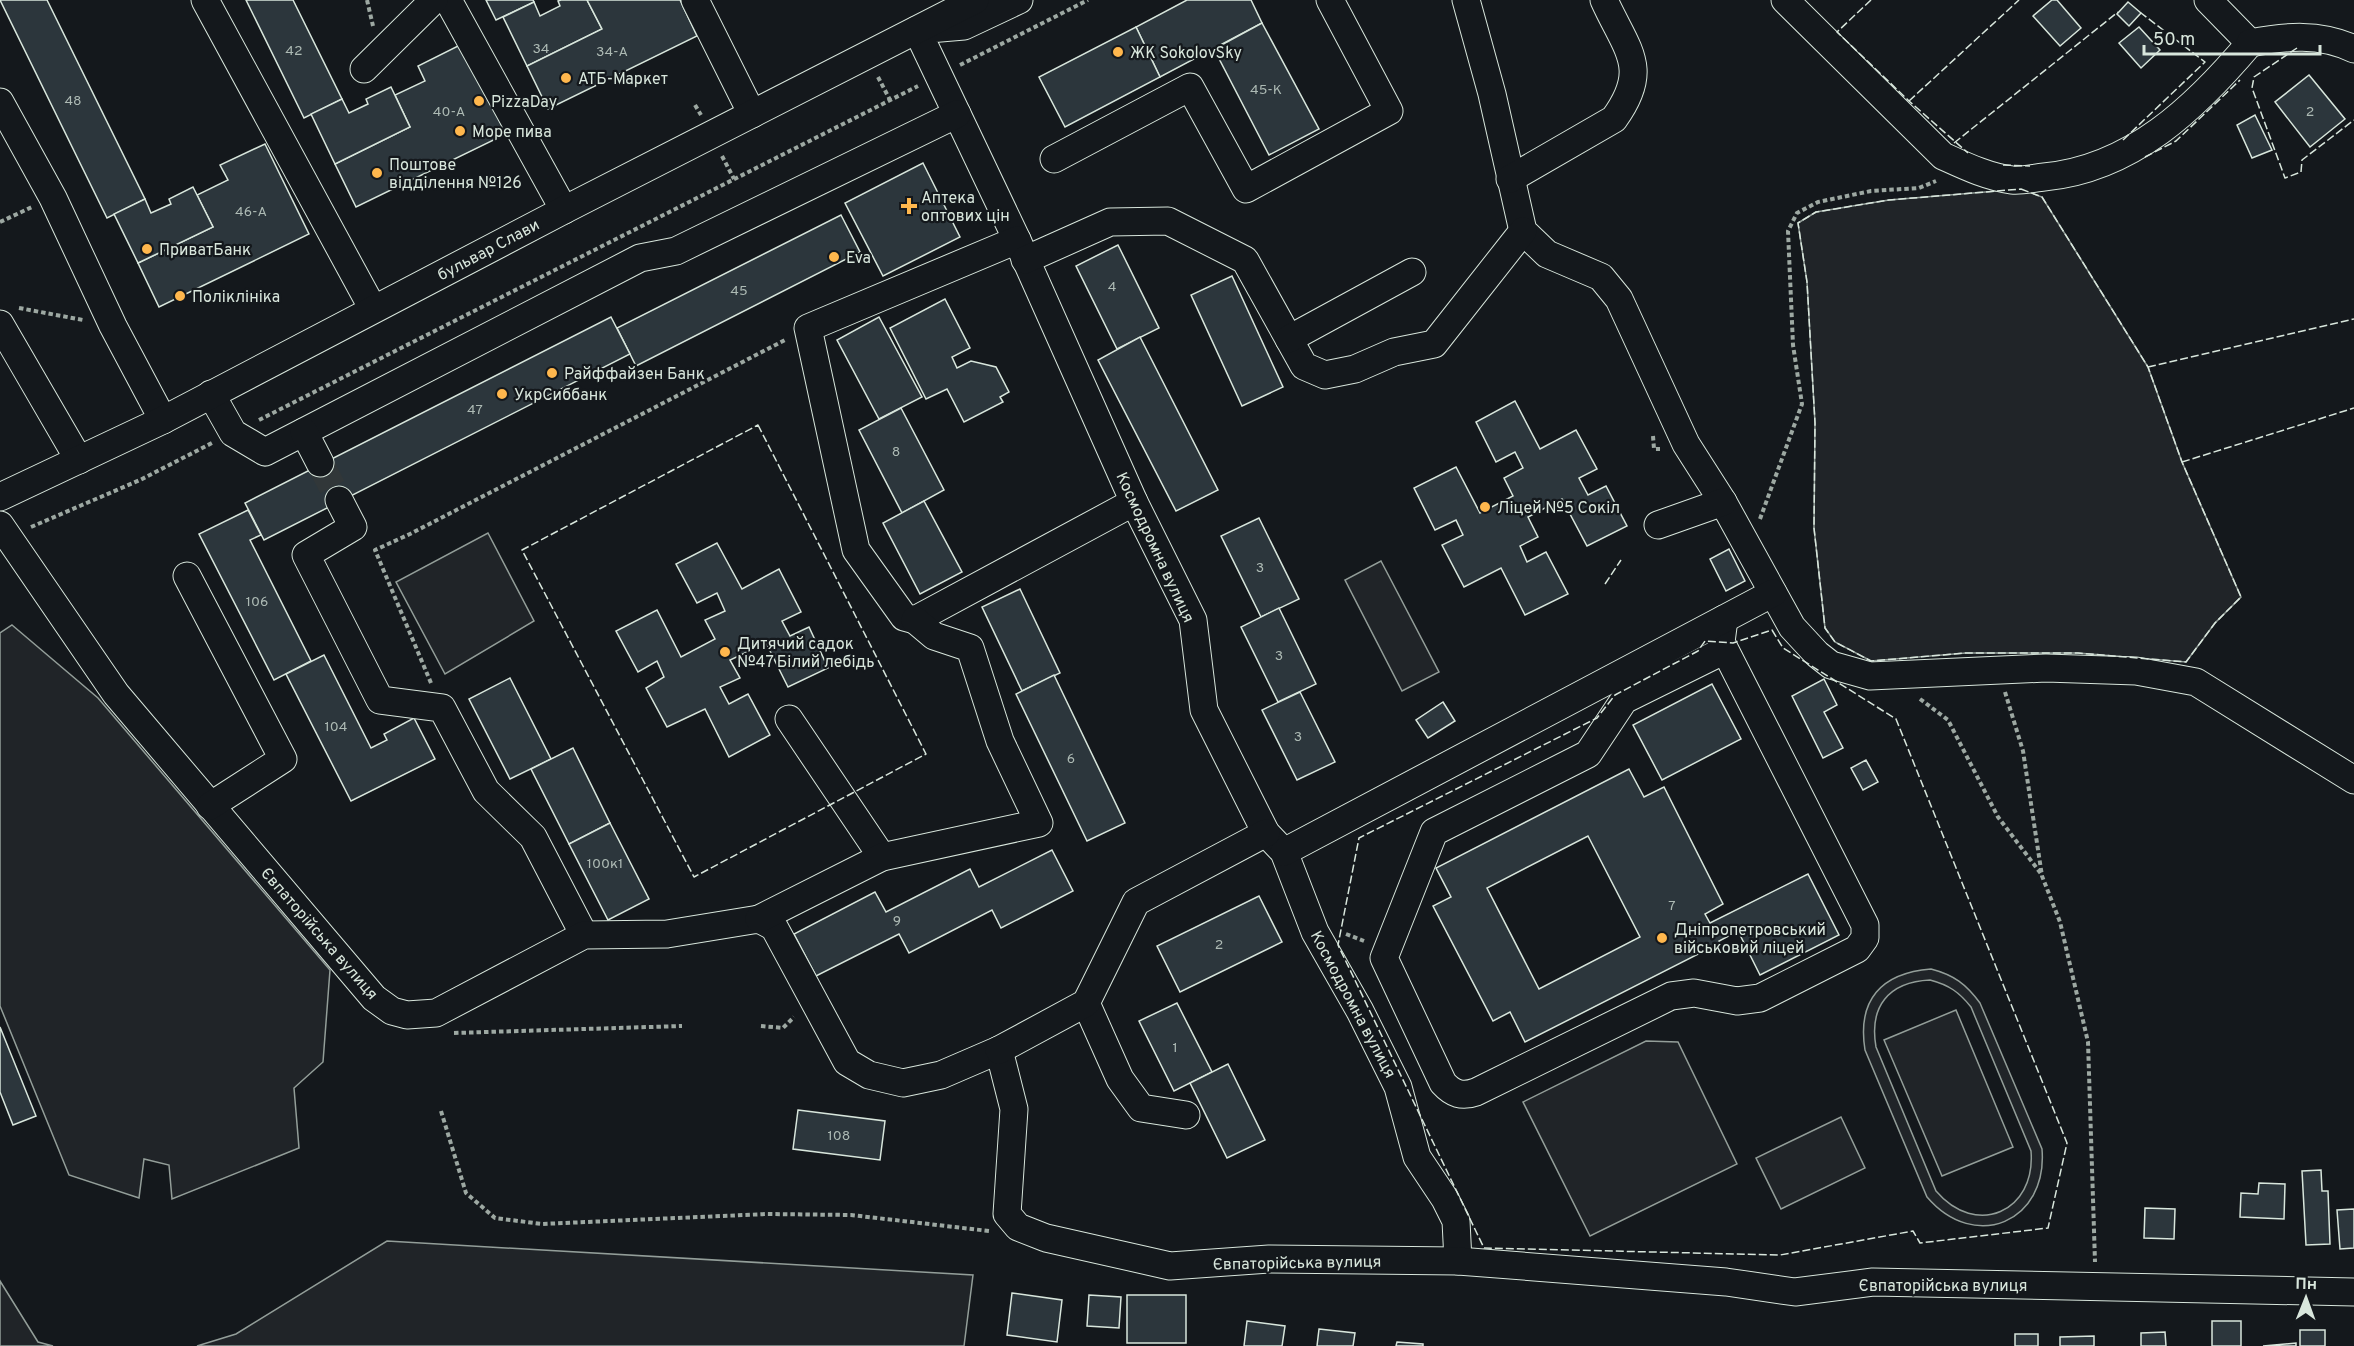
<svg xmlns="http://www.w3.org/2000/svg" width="2354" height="1346" font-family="Overpass,sans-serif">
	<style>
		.green { fill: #202428; stroke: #939e99; stroke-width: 1.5; fill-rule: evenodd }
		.building { fill: #2c363c; stroke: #d8e6dc; stroke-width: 1.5; fill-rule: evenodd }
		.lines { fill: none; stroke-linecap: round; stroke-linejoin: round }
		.minor-tunnel { stroke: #313739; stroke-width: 27; stroke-dasharray: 27 14; stroke-linecap: butt }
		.minor-casing { stroke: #d8e6dc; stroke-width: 29 }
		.path { stroke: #9da8a2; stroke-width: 4; stroke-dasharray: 4.5 3; stroke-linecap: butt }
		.minor { stroke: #14181c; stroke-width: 27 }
		.fence { stroke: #d8e6dc; stroke-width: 1.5; stroke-dasharray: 8 3; stroke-linecap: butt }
		.poi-dot { fill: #ffb74d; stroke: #14181c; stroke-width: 2 }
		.labels { text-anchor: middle; stroke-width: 4.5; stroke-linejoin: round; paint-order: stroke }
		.number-label { font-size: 14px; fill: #adbab4 }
		.poi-label { font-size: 16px; fill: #d8e6dc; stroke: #14181c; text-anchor: start }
		.street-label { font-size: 16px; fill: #d8e6dc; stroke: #14181c }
	</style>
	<rect width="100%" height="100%" fill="#14181c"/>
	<g class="green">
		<polygon points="2021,189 2042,197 2148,367 2182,462 2241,597 2215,623 2186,662 2078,653 1966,653 1871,661 1835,642 1825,628 1814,528 1815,423 1807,282 1798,223 1816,212 1889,200"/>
		<polygon points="488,533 534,621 445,674 396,582"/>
		<polygon points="1381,561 1439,672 1402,691 1345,580"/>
		<polygon points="12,625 98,698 330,970 323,1062 294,1088 299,1148 172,1199 169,1165 144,1159 139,1198 69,1175 0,1006 0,633"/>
		<path d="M1931,969C1954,975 1966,984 1980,1003L2042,1149C2048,1222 1975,1253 1927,1197L1865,1050C1857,1000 1881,973 1931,969ZM1930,980C1949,985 1959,992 1971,1007L2031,1151C2036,1212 1976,1238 1936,1191L1876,1047C1869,1007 1888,982 1930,980Z"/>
		<polygon points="1956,1010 2013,1147 1942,1176 1884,1040"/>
		<polygon points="1646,1041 1678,1042 1737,1164 1590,1236 1523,1102"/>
		<polygon points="1841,1117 1865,1168 1781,1209 1756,1158"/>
		<polygon points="387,1241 973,1275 964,1346 197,1346 236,1334"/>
		<polygon points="0,1281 38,1342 53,1346 0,1346"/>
	</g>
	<g class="building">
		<polygon points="0,0 47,0 145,199 107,218"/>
		<polygon points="246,0 293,0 342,99 304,118"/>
		<polygon points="486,0 533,0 534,2 496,20"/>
		<polygon points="561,0 587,0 602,29 527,66 503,17 534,2 540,16 560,6 558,1"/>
		<polygon points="587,0 680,0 697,36 548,109 527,66 602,29"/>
		<polygon points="1187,0 1251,0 1262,23 1160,77 1136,27"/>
		<polygon points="2052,0 2057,0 2081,28 2060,46 2033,16"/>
		<polygon points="2128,2 2141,13 2129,26 2117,14"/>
		<polygon points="1262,23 1319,129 1269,155 1214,49"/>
		<polygon points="1136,27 1160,77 1065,127 1039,77"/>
		<polygon points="2139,27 2160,50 2141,68 2119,43"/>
		<polygon points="462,44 506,134 356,207 335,164 410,127 395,95 425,81 418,66"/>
		<polygon points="2309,75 2345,119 2310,147 2275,102"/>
		<polygon points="391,87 410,127 335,164 311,114 342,99 349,113 368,104 366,99"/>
		<polygon points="2255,115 2272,150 2252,158 2237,125"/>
		<polygon points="265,144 309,234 159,307 138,263 213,227 197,195 228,180 220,165"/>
		<polygon points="923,163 960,237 883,276 845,203"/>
		<polygon points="193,187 213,227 138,263 114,214 145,199 151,213 171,204 169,199"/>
		<polygon points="841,215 860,252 636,366 617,328"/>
		<polygon points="1118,245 1159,328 1117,349 1076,266"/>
		<polygon points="1232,276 1283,387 1242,406 1191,295"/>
		<polygon points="945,299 970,348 952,357 957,368 971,361 996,367 1009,392 1000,397 1003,402 964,422 947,389 926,399 890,328"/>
		<polygon points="611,317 630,354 264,540 245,503"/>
		<polygon points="879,317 922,397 879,419 837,340"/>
		<polygon points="1140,337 1218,490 1176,511 1098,360"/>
		<polygon points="1515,401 1540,449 1576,430 1597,469 1579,478 1588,495 1606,486 1627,526 1587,546 1562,499 1528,517 1538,537 1520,546 1527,562 1546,552 1568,594 1525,615 1501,568 1464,587 1442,545 1463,535 1456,520 1435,530 1414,488 1456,467 1480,513 1513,496 1504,478 1523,468 1515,452 1496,462 1476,422"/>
		<polygon points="901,408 944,490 902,513 859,430"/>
		<polygon points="924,501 962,572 920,594 883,523"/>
		<polygon points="248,510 261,535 250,540 311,661 274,680 199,534"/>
		<polygon points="1259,518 1299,599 1261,617 1221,536"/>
		<polygon points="717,543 742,589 779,569 801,612 782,621 790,636 809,627 828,668 788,687 766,643 730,660 740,678 720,687 729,704 748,694 770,735 729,757 705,709 667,727 646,688 664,677 657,661 638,672 616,631 657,610 681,657 715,639 705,620 725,611 717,593 697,603 676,564"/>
		<polygon points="1729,549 1745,581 1726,591 1710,559"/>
		<polygon points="1020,589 1060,673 1022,691 982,607"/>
		<polygon points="1279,608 1316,684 1278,702 1241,627"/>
		<polygon points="324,655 371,748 387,740 384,734 414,718 435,759 351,801 286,674"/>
		<polygon points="1054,675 1125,823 1087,841 1016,694"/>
		<polygon points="510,678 551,759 510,779 469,699"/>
		<polygon points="1824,679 1837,705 1824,712 1843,748 1823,758 1792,696"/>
		<polygon points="1712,684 1741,739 1662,780 1633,725"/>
		<polygon points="1300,692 1335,762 1297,780 1262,710"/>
		<polygon points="1443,702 1455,721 1428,738 1416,720"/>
		<polygon points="573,748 610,823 569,844 531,769"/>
		<polygon points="1866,760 1878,782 1863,790 1851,768"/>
		<path d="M1629,769L1644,797L1664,787L1723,904L1705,914L1710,923L1808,874L1839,935L1760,975L1738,931L1719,941L1720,943L1525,1042L1510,1012L1493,1021L1433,906L1451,897L1436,868ZM1588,836L1640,937L1539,989L1487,888Z"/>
		<polygon points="610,823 649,899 608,920 569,844"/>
		<polygon points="1052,850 1073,891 1001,928 992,910 909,953 899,934 816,976 794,934 875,892 886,912 970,869 979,887"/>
		<polygon points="1259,896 1282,942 1180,992 1157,946"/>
		<polygon points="1177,1003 1212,1072 1174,1091 1139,1021"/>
		<polygon points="0,1027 36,1116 13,1125 0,1092"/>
		<polygon points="1228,1064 1265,1140 1227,1158 1190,1083"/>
		<polygon points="798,1110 885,1121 880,1160 793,1149"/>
		<polygon points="2321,1170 2322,1191 2328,1191 2330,1244 2306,1245 2302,1171"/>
		<polygon points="2259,1183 2285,1184 2284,1219 2240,1217 2241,1193 2258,1194"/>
		<polygon points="2145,1208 2175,1209 2174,1239 2144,1238"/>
		<polygon points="2354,1209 2354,1248 2340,1249 2337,1210"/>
		<polygon points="1012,1293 1062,1300 1057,1342 1007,1335"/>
		<polygon points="1089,1295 1121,1297 1119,1328 1087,1326"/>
		<rect x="1127" y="1295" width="59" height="48"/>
		<polygon points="1247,1321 1285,1326 1282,1346 1244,1346"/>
		<rect x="2212" y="1321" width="29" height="25"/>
		<polygon points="1319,1329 1355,1333 1353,1346 1317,1346"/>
		<rect x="2300" y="1330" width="25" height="16"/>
		<polygon points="2165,1332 2166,1346 2141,1346 2141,1333"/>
		<rect x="2015" y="1334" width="23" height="12"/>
		<polygon points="2094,1336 2094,1346 2060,1346 2060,1337"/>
		<polygon points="1397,1342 1423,1344 1423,1346 1396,1346"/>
		<polygon points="2296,1343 2296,1346 2263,1346"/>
	</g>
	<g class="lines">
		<polyline class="minor-tunnel" points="320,463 339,500"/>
		<g class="minor-casing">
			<g id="minor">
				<polyline points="205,0 373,309"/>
				<polyline points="448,0 564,210"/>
				<polyline points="695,0 752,114"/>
				<polyline points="1019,0 964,26 917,30 1017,240 1134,502 1193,620 1204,710 1266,833 1284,852 1315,932 1360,1011 1398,1087 1417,1157 1445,1199 1456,1221 1458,1261"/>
				<polyline points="1466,0 1492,94 1523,231 1547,254 1601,277 1619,299 1686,444 1723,502 1792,627 1817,654 1831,665 1870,676 2046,668 2136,671 2196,682 2354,780"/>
				<path d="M1785,0L1943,156C1965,166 1988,177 2012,180C2022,181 2034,178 2044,177C2132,169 2196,107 2250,43"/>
				<polyline points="2208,0 2250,43"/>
				<path d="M2250,43C2286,36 2320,33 2354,49"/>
				<polyline points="364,69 434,0"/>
				<polyline points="0,102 53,198 113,326 163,420"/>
				<polyline points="1054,159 1190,87 1246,189 1389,111 1330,0"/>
				<path d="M1510,179L1614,119C1651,68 1627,51 1604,0"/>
				<polyline points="1017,240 808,328 856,550 904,617 915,620 1134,502"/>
				<polyline points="1025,260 1110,222 1168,221 1245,260 1304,366 1325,375 1355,369 1394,352 1434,344 1523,231"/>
				<polyline points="0,324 79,460"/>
				<polyline points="1289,339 1412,272"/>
				<polyline points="211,394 233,433 265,452 640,258 676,251 957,114"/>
				<polyline points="304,432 320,463"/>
				<polyline points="0,497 163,420 564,210 975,0"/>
				<polyline points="339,500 353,527 306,555 380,700 442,708 486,791 533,837 584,935"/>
				<polyline points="0,525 116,694 374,998 392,1011 407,1015 436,1013 584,935 667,934 759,919 774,927 847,1062 869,1075 903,1083 941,1075 999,1050 1014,1109 1007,1214 1018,1227 1046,1238 1170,1266 1269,1259 1458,1261 1726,1282 1795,1292 1873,1282 2354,1292"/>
				<polyline points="1658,525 1723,502"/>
				<polyline points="187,576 283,759 210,806"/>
				<path d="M1724,619L1721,642L1865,925V938L1857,949L1760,998L1737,1001L1694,993L1671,996L1476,1092C1462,1097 1453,1094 1443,1083L1384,958L1434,832L1588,754L1624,700L1725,650"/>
				<polyline points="789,719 882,857"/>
				<polyline points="1284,852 1773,593"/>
				<polyline points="759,919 882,857 1039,823 1000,741 970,648 934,636 915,620"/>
				<polyline points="1086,1003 1120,1079 1141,1108 1186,1115"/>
				<polyline points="999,1050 1086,1003 1136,902 1266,833"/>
			</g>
		</g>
		<g class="path">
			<polyline points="367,0 373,26"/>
			<polyline points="960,65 1088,0"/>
			<polyline points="878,77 890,100"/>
			<polyline points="695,105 701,115"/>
			<polyline points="722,156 734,179"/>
			<polyline points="0,222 32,207"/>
			<polyline points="19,308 83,320"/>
			<polyline points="259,420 918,86"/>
			<polyline points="1653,436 1654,449 1660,449"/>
			<polyline points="1760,519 1802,404 1793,345 1788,231 1797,213 1818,202 1871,191 1919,188 1936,181"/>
			<polyline points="31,527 140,480 212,443"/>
			<polyline points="431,683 375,550 410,534 785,340"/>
			<polyline points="2005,692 2023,751 2042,876 2060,922 2088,1042 2095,1262"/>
			<polyline points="1920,699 1948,720 1998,817 2042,875"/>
			<polyline points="1346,934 1364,941"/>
			<polyline points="761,1026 783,1028 794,1017"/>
			<polyline points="454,1033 682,1026"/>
			<polyline points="441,1111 466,1193 495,1218 542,1224 767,1214 851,1215 989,1231"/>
		</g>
		<use href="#minor" class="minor"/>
		<g class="fence">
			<polyline points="1871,0 1837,32 1909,101 1968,153"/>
			<polyline points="2297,48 2254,77 2252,88 2285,178 2301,172 2302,160 2354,120"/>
			<polyline points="1909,101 2019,0"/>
			<polyline points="2123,140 2205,62 2141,13"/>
			<polyline points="1954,143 2118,12"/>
			<polyline points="2145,157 2176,141 2240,80"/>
			<polyline points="2003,165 2030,166"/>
			<polygon points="2021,189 2042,197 2148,367 2182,462 2241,597 2215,623 2186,662 2078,653 1966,653 1871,661 1835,642 1825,628 1814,528 1815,423 1807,282 1798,223 1816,212 1889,200"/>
			<polyline points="2148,367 2354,319"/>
			<polygon points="758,425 926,754 694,877 522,550"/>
			<polyline points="2182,462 2354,408"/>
			<polyline points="1605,584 1621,560"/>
			<polygon points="1772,630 1783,648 1896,719 2067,1143 2048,1228 1920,1243 1913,1231 1780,1255 1484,1248 1338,945 1359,838 1597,718 1615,695 1698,651 1705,641 1733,643"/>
		</g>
	</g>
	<g class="poi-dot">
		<circle cx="1118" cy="52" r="6"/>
		<circle cx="566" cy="78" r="6"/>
		<circle cx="479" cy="101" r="6"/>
		<circle cx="460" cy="131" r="6"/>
		<circle cx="377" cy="173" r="6"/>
		<path d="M906 197h6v6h6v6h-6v6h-6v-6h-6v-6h6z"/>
		<circle cx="147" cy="249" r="6"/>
		<circle cx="834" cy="257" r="6"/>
		<circle cx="180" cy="296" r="6"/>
		<circle cx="552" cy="373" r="6"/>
		<circle cx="502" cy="394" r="6"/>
		<circle cx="1485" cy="507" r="6"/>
		<circle cx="725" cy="652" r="6"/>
		<circle cx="1662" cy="938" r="6"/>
	</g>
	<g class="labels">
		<g class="number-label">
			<text x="541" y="53">34</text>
			<text x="294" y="55">42</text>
			<text x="612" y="56">34-А</text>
			<text x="1266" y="94">45-К</text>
			<text x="73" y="105">48</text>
			<text x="449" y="116">40-А</text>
			<text x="2310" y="116">2</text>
			<text x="251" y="216">46-А</text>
			<text x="1112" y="291">4</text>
			<text x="739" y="295">45</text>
			<text x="475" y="414">47</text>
			<text x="896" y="456">8</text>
			<text x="1260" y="572">3</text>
			<text x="257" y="606">106</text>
			<text x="1279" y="660">3</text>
			<text x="336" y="731">104</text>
			<text x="1298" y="741">3</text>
			<text x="1071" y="763">6</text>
			<text x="605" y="868">100к1</text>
			<text x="1672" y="910">7</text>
			<text x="897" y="925">9</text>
			<text x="1219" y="949">2</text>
			<text x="1175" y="1052">1</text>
			<text x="839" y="1140">108</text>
		</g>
		<g class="poi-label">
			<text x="1130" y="58">ЖК SokolovSky</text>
			<text x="578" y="84">АТБ-Маркет</text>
			<text x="491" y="107">PizzaDay</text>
			<text x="472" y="137">Море пива</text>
			<text x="389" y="170">Поштове<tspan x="389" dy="18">відділення №126</tspan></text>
			<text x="921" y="203">Аптека<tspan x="921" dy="18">оптових цін</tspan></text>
			<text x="159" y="255">ПриватБанк</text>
			<text x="846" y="263">Eva</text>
			<text x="192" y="302">Поліклініка</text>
			<text x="564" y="379">Райффайзен Банк</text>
			<text x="514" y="400">УкрСиббанк</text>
			<text x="1497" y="513">Ліцей №5 Сокіл</text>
			<text x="737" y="649">Дитячий садок<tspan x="737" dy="18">№47 Білий лебідь</tspan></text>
			<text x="1674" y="935">Дніпропетровський<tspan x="1674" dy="18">військовий ліцей</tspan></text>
		</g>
		<g class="street-label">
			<text transform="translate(488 249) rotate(-28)" y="6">бульвар Слави</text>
			<text transform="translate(1156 547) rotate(65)" y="6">Космодромна вулиця</text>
			<text transform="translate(320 933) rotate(49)" y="6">Євпаторійська вулиця</text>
			<text transform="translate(1354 1004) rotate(62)" y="6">Космодромна вулиця</text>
			<text transform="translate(1297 1262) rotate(-1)" y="6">Євпаторійська вулиця</text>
			<text x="1943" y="1291">Євпаторійська вулиця</text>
		</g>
	</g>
	<g transform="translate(2306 1298) rotate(1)" stroke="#14181c" stroke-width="4.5" paint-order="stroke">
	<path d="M0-4.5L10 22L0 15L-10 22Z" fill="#d8e6dc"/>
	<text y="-9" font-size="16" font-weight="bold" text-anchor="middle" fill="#d8e6dc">Пн</text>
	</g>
	<path d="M2144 45v9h176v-9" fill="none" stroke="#d8e6dc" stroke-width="3"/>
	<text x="2153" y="45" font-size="18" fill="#d8e6dc" stroke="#14181c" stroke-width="4.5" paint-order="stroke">50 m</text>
</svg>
